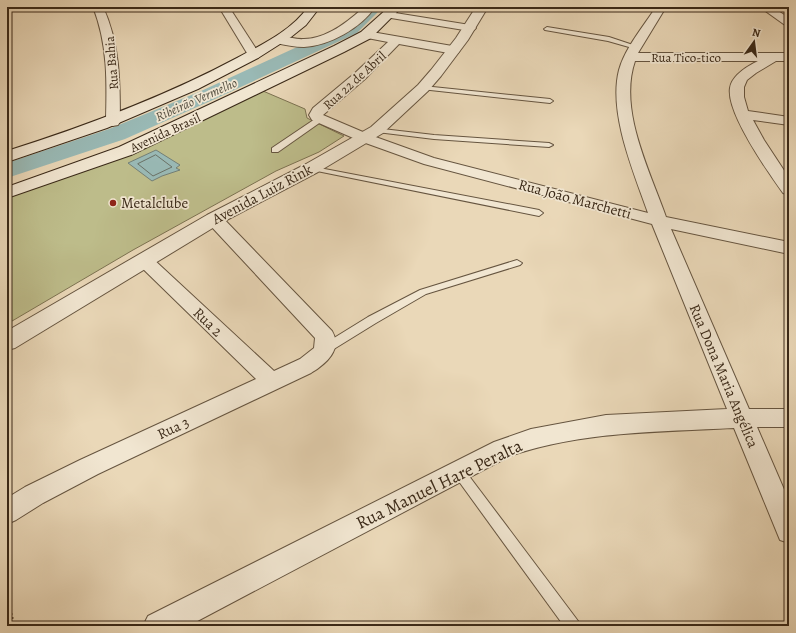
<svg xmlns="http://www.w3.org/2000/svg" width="796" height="633" font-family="Alegreya,serif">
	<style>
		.green { fill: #bdbc8a; stroke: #7c7251 }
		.water { fill: #99b9b5; stroke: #737f76 }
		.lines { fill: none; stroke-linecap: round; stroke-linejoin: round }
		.shore { stroke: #6a7166; stroke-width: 1 }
		.river { fill: #99b9b5; fill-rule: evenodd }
		.service-casing { stroke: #665540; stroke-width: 2 }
		.minor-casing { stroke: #665540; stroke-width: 2 }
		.tertiary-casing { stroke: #665540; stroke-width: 2 }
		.secondary-casing { stroke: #3a2918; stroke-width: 2 }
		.path { stroke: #3a2918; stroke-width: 3; stroke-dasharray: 1.5 2.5; stroke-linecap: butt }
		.service { fill: #f1e6d1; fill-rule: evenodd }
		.minor { fill: #f1e6d1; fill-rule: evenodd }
		.tertiary { fill: #f1e6d1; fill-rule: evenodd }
		.secondary { fill: #f1e6d1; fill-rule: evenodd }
		.poi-dot { fill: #8f2418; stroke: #f1e6d1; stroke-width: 1.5 }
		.labels { text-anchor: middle; stroke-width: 3.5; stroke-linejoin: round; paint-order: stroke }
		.far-street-label { font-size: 13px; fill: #3a2918; stroke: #f1e6d1 }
		.far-water-label { font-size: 13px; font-style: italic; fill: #524d3f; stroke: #f1e6d1 }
		.street-label { font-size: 15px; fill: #3a2918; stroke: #f1e6d1 }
		.poi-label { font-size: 15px; fill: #3a2918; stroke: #f1e6d1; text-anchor: start }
		.near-street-label { font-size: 18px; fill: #3a2918; stroke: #f1e6d1 }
	</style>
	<rect width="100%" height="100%" fill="#ead8b8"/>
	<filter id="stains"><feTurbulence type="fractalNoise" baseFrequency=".005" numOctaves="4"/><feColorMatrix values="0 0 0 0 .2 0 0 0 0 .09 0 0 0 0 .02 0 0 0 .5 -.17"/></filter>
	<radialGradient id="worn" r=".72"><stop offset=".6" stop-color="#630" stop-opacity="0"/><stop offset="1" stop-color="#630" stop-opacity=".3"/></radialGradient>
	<polygon class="green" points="263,91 305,109 307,118 344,136 319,152 276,171 133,250 7,324 7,198"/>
	<polygon class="water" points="156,150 180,165 176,168 180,170 162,176 152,181 128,163"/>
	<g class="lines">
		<polygon class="shore" points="156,155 172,167 153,176 138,164"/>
		<polygon class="river" points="365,7 383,7 357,33 215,99 125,139 7,178 7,163 109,129 201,91 345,25"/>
		<g class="service-casing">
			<g id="service">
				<polygon points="547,27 609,37 639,47 636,49 608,41 545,30 544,29"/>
				<polygon points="423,86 550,99 553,101 550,103 421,89 421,87"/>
				<polygon points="318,117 321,117 325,119 278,152 272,152 272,148"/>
				<polygon points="374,128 434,135 549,143 553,145 549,147 434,139 377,132 373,130"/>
				<polygon points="309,166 539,210 543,213 539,216 312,170 309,170"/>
				<polygon points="517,260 522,263 520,265 426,294 376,323 329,352 321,352 320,349 321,346 368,317 420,290"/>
				<polygon points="459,467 463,468 578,621 580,626 564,626 455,476 453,472 455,468"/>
			</g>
		</g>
		<g class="minor-casing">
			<g id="minor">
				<path d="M93,7H103C120,44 120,82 120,122L118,125L113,126L108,125L106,122C107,82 108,45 93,7Z"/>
				<polygon points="219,7 229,7 260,55 258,58 250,58"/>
				<path d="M364,7H375C361,28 329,46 304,47C295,47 285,45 276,43L274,40L276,37C285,35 295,40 304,39C326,39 348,22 364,7Z"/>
				<polygon points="462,7 485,7 486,9 481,12 463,9"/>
				<path d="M656,7H666L638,53H789V61H776L756,73L747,80L744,87V97L748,111L789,117V125L753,120L764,140L789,178V195L783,193C768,172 726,113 730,88C732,75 748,66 758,61H635C618,110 650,171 666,217L789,242V254L671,229L749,409H789V427H757L789,501V543L780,540L734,428C659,432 582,431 510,456L188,626H143L148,616L494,442L531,429L606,415L727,409L652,224L424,164L360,141L312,120L309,115L313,108L355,73L388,42L362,37L360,35L362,33L366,31L458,47L460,50L458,53L454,54L399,44L365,79L323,115L370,135L434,158L648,213C634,173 608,113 619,70C625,48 643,27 656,7Z"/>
				<polygon points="760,7 772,7 789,18 789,26 785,25"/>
				<polygon points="389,12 470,25 474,26 476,28 474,30 470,31 385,17 383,15 385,13"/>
				<path d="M214,214L220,215L332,331C343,349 326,364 311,373L98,474L43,503L16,520L7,524V498L25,487L80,460L256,379L139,265L136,261L139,257L145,255L151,257L274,371L300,359L314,348L315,338L208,223L205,219L208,215Z"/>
			</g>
		</g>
		<g class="tertiary-casing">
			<polygon id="tertiary" points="476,7 488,7 468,40 441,76 428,91 383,133 318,172 221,223 15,348 7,350 7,331 207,215 306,164 371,127 418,85 431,70 456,38"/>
		</g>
		<g class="secondary-casing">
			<g id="secondary">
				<path d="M308,7H320L306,25L291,37L258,58L198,89L107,128L7,162V151C86,126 164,97 237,58C263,44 291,31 308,7Z"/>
				<polygon points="389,7 402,7 371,38 344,52 131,155 7,198 7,187 119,147 334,46 361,32"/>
			</g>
		</g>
		<polyline class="path" points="7,598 14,626"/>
		<use href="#service" class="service"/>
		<use href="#minor" class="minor"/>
		<use href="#tertiary" class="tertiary"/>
		<use href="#secondary" class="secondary"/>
	</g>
	<circle class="poi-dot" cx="113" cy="203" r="4"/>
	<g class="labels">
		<g class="far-street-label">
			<text x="686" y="62">Rua Tico-tico</text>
			<text transform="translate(111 63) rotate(-95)" y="5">Rua Bahia</text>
			<text transform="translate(354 80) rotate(-42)" y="5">Rua 22 de Abril</text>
			<text transform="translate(165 132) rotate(-25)" y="5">Avenida Brasil</text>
		</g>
		<g class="far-water-label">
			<text transform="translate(196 99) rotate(-24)" y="5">Ribeirão Vermelho</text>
		</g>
		<g class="street-label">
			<text transform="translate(262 194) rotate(-28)" y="5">Avenida Luiz Rink</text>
			<text transform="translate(575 199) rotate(15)" y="5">Rua João Marchetti</text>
			<text transform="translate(208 322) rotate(44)" y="5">Rua 2</text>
			<text transform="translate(724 376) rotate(67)" y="5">Rua Dona Maria Angélica</text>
			<text transform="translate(173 428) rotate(-25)" y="5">Rua 3</text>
		</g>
		<g class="poi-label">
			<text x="121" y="208">Metalclube</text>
		</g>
		<g class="near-street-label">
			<text transform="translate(439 484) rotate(-26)" y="6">Rua Manuel Hare Peralta</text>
		</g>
	</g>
	<rect width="796" height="633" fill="none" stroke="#ead8b8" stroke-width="24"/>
	<rect x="8" y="8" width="780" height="617" fill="none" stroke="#3a2918" stroke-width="2"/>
	<rect x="12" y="12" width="772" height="609" fill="none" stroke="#3a2918"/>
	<g transform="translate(754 42) rotate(14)" stroke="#f1e6d1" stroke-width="3" paint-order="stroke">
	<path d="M0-3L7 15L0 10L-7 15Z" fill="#3a2918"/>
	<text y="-6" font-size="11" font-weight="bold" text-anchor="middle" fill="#3a2918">N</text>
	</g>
	<rect width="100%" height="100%" filter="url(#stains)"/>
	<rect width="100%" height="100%" fill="url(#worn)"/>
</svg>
